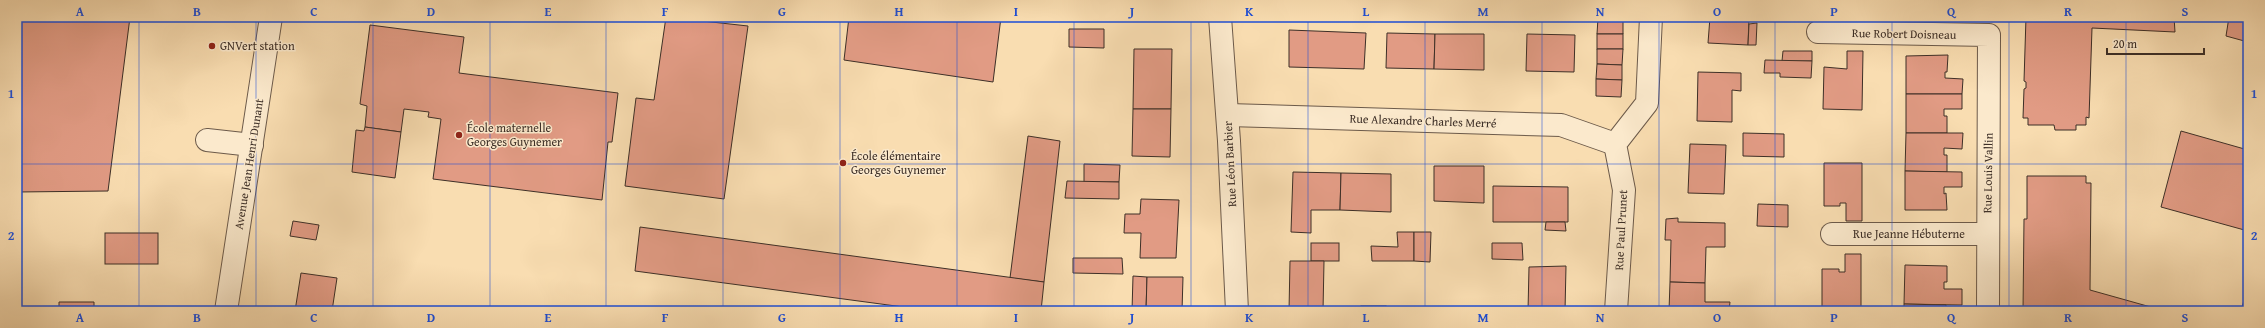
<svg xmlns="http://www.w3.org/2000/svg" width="2265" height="328" font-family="'Gentium Book Plus',serif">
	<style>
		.building { fill: #e19b84; stroke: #3d2f27 }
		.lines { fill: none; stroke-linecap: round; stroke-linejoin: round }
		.minor-casing { stroke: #6c5a4a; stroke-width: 24 }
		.minor { stroke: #fbe9cc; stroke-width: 22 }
		.grid { fill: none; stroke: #1d4ed8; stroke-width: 1; stroke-opacity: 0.55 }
		.poi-dot { fill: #8f2418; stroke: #fbe9cc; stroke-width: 1.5 }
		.labels { text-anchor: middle; stroke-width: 3; stroke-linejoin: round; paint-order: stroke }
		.street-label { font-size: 12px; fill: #3d2f27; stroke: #fbe9cc }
		.poi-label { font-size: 12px; fill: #3d2f27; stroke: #fbe9cc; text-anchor: start }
		.neatline { fill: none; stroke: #1d4ed8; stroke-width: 1.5 }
		.grid-label { font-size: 13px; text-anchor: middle; font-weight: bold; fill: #1d4ed8 }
	</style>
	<rect width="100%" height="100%" fill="#f9ddb1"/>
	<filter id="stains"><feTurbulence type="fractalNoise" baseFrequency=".005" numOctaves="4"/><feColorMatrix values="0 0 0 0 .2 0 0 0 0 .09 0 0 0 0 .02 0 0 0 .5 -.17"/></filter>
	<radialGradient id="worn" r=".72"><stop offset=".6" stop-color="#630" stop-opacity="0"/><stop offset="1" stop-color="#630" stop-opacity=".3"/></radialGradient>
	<g class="building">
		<polygon points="17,17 130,17 108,191 17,192"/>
		<polygon points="666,17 748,26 724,199 625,186 636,98 654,100"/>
		<polygon points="849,17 1001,17 993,82 844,60"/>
		<polygon points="1115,17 1168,17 1168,20 1115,19"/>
		<polygon points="1598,17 1623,17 1598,18"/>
		<polygon points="1710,17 1749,17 1748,45 1708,43"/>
		<polygon points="2026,17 2174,17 2175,32 2092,28 2089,118 2086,117 2086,125 2076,125 2076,130 2055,130 2054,125 2028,125 2028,118 2023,118 2024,89 2026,88 2026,82 2024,81"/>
		<polygon points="2229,17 2248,17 2248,42 2226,36"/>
		<polygon points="1598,18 1623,18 1623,34 1597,34"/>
		<polygon points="1757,23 1756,45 1748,45 1749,24"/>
		<polygon points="370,25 464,37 459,73 618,93 612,142 608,142 602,200 433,179 441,119 428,117 429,112 404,109 401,132 365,127 367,106 360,104"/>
		<polygon points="1069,29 1104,29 1104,48 1069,47"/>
		<polygon points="1289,30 1366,33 1364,69 1289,67"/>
		<polygon points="1387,33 1435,34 1434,69 1386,68"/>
		<polygon points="1435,34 1484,34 1484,70 1434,69"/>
		<polygon points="1527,34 1575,35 1574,72 1526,71"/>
		<rect x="1597" y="34" width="26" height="15"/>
		<polygon points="1134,49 1172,49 1171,109 1133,109"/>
		<polygon points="1597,49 1623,49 1622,65 1597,64"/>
		<polygon points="1783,51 1812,51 1812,61 1782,61"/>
		<polygon points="1847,51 1863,51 1862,110 1823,109 1824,67 1847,69"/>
		<polygon points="1948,55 1947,72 1945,72 1945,78 1963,79 1962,94 1906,94 1906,56"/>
		<polygon points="1765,60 1812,61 1811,78 1780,77 1780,73 1764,73"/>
		<polygon points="1597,64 1622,65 1622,80 1596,79"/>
		<polygon points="1698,72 1741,73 1741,91 1732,90 1732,122 1697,121"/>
		<polygon points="1596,79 1622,80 1621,97 1596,96"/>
		<polygon points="1906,94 1962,94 1962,109 1944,109 1944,116 1947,116 1947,133 1906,133"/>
		<polygon points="1133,109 1171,109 1170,157 1132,156"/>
		<polygon points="365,127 401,132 395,178 352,172 356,130 364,131"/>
		<polygon points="2181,131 2248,150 2248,231 2161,207"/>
		<polygon points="1743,133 1784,134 1784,157 1743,156"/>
		<polygon points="1906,133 1963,133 1962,149 1944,148 1944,155 1947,155 1947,172 1905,171"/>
		<polygon points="1028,136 1060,141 1044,282 1010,278"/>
		<polygon points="1690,144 1726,145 1724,194 1688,193"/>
		<polygon points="1824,163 1862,163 1862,221 1846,221 1846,203 1840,203 1840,206 1824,206"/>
		<polygon points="1084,164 1120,165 1119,182 1084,182"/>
		<polygon points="1434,166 1484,166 1484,203 1434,201"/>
		<polygon points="1905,171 1962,172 1962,187 1944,187 1944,194 1946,193 1947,210 1905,210"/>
		<polygon points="1293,172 1341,173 1340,210 1311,210 1311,233 1291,232"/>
		<polygon points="1341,173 1391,174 1391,212 1340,210"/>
		<polygon points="2027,176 2086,176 2086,183 2091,183 2090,290 2165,311 2023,311 2024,219 2027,219"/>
		<polygon points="1067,181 1119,182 1119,199 1065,198"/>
		<polygon points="1493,186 1568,187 1568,222 1493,222"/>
		<polygon points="1141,199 1179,200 1176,258 1140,258 1141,233 1124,233 1125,214 1140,214"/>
		<polygon points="1758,204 1788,205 1788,227 1757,226"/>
		<polygon points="1678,218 1678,222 1725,223 1725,247 1706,247 1705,283 1670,282 1671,240 1665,240 1666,219"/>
		<polygon points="293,221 319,225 316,240 290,236"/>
		<polygon points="1546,222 1565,222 1566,231 1545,230"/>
		<polygon points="640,227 1044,282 1041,311 933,311 635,271"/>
		<polygon points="1397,232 1414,232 1414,261 1372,261 1371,246 1398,247"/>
		<polygon points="1414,232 1431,232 1430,262 1414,261"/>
		<rect x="105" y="233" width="53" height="31"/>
		<rect x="1311" y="243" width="28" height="18"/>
		<polygon points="1492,243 1522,243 1523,260 1492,259"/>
		<polygon points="1845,254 1861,254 1861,311 1822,311 1822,269 1839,269 1839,272 1845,272"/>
		<polygon points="1073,258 1122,258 1123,274 1073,273"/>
		<polygon points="1290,261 1324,261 1323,311 1289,311"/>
		<polygon points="1905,265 1947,266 1947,282 1944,282 1944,289 1962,289 1962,305 1904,304"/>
		<polygon points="1566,266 1565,311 1528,311 1529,267"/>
		<polygon points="301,273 337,278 332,311 295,311"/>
		<polygon points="1133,276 1147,277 1146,311 1132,311"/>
		<polygon points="1147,277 1183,277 1182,311 1146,311"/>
		<polygon points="1670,282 1705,283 1705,302 1730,302 1729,311 1669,311"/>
		<polygon points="2248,286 2248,311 2241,311"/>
		<polygon points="59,302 94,302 94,309 156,309 156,311 59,311"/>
		<polygon points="1904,304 1946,305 1946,311 1904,311"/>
		<rect x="1361" y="306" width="25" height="5"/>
	</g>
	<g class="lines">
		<g class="minor-casing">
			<g id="minor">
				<polyline points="1220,17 1229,141 1237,311"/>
				<polyline points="1818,32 1989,35 1988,311"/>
				<polyline points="1228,115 1561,125 1615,144"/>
				<polyline points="207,140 252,145"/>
				<polyline points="1832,234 1987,234"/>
				<polyline points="226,311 271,17"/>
				<polyline points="1616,311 1624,190 1615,144 1647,103 1651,17"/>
			</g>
		</g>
		<use href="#minor" class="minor"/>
	</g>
	<path class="grid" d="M139,17V311M256,17V311M373,17V311M490,17V311M606,17V311M723,17V311M840,17V311M957,17V311M1074,17V311M1191,17V311M1308,17V311M1425,17V311M1542,17V311M1659,17V311M1775,17V311M1892,17V311M2009,17V311M2126,17V311M17,164H2248"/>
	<g class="poi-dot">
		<circle cx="212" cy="46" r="4"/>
		<circle cx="459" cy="135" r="4"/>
		<circle cx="843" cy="163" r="4"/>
	</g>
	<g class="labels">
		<g class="street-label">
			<text transform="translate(1904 34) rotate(1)" y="4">Rue Robert Doisneau</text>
			<text transform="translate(1423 121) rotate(2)" y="4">Rue Alexandre Charles Merré</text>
			<text transform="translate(249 164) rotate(-81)" y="4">Avenue Jean Henri Dunant</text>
			<text transform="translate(1230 164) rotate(-93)" y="4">Rue Léon Barbier</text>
			<text transform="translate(1988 173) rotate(-89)" y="4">Rue Louis Vallin</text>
			<text transform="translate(1621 230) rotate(-87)" y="4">Rue Paul Prunet</text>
			<text x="1909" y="238">Rue Jeanne Hébuterne</text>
		</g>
		<g class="poi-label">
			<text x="220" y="50">GNVert station</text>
			<text x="467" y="132">École maternelle<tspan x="467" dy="14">Georges Guynemer</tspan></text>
			<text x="851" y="160">École élémentaire<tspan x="851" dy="14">Georges Guynemer</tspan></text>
		</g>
	</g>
	<rect width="2265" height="328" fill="none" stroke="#f9ddb1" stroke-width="44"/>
	<path d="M2107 48v6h97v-6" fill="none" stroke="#3d2f27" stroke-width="2"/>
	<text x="2113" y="48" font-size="12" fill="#3d2f27" stroke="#fbe9cc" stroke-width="3" paint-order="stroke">20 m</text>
	<rect x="22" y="22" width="2221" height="284" class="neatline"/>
	<g class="grid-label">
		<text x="80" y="16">A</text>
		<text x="197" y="16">B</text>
		<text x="314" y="16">C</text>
		<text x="431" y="16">D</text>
		<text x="548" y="16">E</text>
		<text x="665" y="16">F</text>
		<text x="782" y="16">G</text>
		<text x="899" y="16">H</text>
		<text x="1016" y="16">I</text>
		<text x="1132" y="16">J</text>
		<text x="1249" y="16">K</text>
		<text x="1366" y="16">L</text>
		<text x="1483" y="16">M</text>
		<text x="1600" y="16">N</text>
		<text x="1717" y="16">O</text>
		<text x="1834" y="16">P</text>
		<text x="1951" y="16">Q</text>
		<text x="2068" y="16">R</text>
		<text x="2185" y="16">S</text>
		<text x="11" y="98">1</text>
		<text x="2254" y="98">1</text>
		<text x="11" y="240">2</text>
		<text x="2254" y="240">2</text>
		<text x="80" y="322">A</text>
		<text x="197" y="322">B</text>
		<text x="314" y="322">C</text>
		<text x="431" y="322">D</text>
		<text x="548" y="322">E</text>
		<text x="665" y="322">F</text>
		<text x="782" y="322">G</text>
		<text x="899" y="322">H</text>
		<text x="1016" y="322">I</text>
		<text x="1132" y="322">J</text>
		<text x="1249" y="322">K</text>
		<text x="1366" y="322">L</text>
		<text x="1483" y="322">M</text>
		<text x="1600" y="322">N</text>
		<text x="1717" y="322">O</text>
		<text x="1834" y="322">P</text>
		<text x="1951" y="322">Q</text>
		<text x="2068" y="322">R</text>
		<text x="2185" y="322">S</text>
	</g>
	<rect width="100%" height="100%" filter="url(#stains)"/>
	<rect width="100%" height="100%" fill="url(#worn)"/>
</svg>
